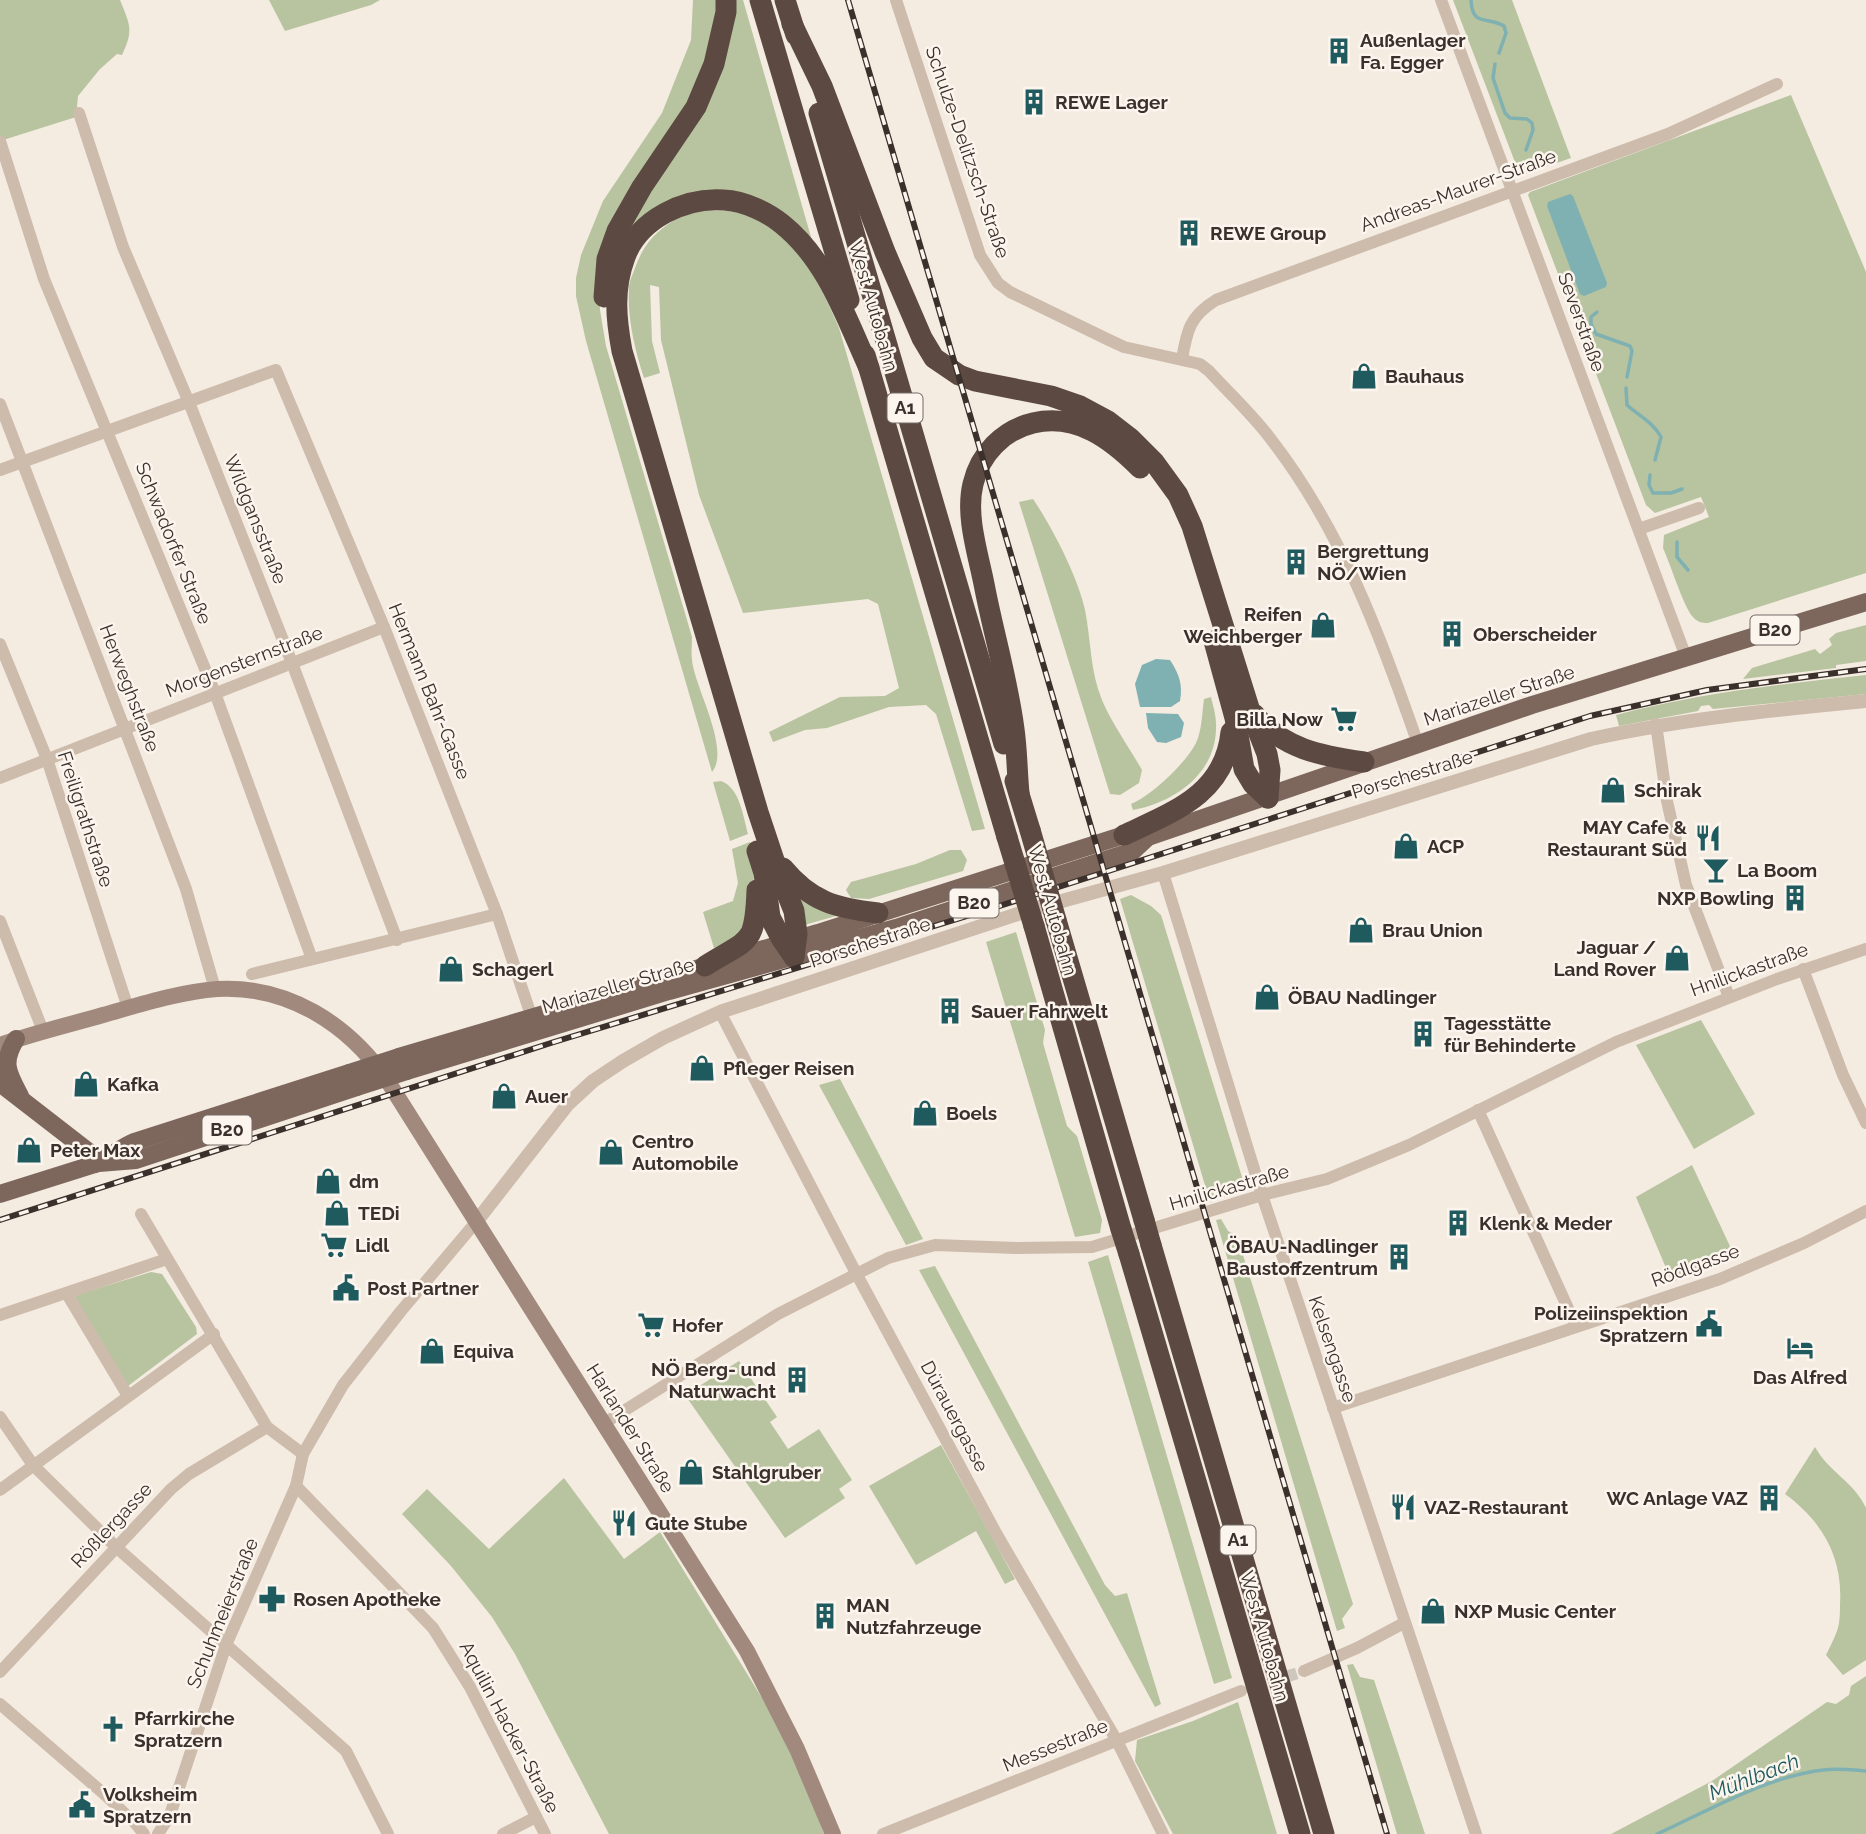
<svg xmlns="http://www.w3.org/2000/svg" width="1866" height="1834" font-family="Raleway,sans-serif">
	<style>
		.green { fill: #b8c4a0 }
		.water { fill: #7fb0b2 }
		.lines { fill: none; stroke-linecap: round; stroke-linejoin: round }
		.stream { stroke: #7fb0b2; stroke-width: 3.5 }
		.minor-tunnel { stroke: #cfc6bd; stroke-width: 12; stroke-dasharray: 12 6; stroke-linecap: butt }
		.minor { stroke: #cdbbac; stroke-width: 12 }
		.tertiary { stroke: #cdbbac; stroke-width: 14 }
		.secondary { stroke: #a18a7d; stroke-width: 16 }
		.primary { stroke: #7d675c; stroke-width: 18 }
		.motorway { stroke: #5c4a42; stroke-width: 21 }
		.rail-casing { stroke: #3b302b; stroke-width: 6 }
		.rail { stroke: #fbf5ee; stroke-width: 3.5; stroke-dasharray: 10; stroke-linecap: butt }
		.primary-bridge { stroke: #7d675c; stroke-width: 18 }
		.motorway-bridge { stroke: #5c4a42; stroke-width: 21 }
		.labels { text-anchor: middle; stroke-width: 5; stroke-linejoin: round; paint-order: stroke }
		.shield { fill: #fbf5ee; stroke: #756b66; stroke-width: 2 }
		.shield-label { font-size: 18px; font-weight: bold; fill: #3b302b }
		.poi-label { font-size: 19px; font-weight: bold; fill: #3b302b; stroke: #fbf5ee; text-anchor: start }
		.street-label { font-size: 19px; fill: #3b302b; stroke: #fbf5ee }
		.water-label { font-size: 21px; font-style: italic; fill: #1f5a5e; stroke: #fbf5ee }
	</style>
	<rect width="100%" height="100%" fill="#f4ebe1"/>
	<g class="green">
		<path d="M0,0H120C130,25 134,30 122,55L117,54L100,69L78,96L76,117L0,141Z"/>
		<polygon points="269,0 380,0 371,5 285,31"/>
		<path d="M693,0H721L709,65L599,283L600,310L606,346L692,637C692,645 691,653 692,660C694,686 731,749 712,772L586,341L576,296V278L581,255L603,201L662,113L691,40Z"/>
		<polygon points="734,0 743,0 813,244 705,193 620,236 700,108"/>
		<polygon points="1453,0 1512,0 1571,158 1525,174 1518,170"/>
		<path d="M1791,95L1866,272V573L1708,623C1702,623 1697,622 1693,617C1684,608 1670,563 1663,548L1664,535L1709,517L1701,497L1655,513L1646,505L1528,195L1530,192Z"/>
		<path d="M700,210C718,211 739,209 754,217C798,239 821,285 839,328L985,829L972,831L936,714L926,705L889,707L827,728L805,730L773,742L769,732L840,697L885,696L899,688L878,604L868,599L743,613L699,495L661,340L659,287L650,285L652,341L660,373L644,378C635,350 627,318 629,288C629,281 633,274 635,268C646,236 669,219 700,210Z"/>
		<path d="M1033,499C1052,527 1078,577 1085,610C1091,640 1090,671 1102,700C1112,724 1129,747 1142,770L1139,783L1120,795L1110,794L1019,502Z"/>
		<polygon points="1866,625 1866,661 1836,665 1836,668 1743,679 1752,668 1815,649 1820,654 1832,645 1829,639 1836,633"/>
		<path d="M1866,675V694L1713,709L1709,705L1701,706L1698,711L1619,726L1616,715C1698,693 1782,684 1866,675Z"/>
		<path d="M1211,697C1213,706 1216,715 1216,724C1218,772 1176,802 1133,810L1131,804C1151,796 1186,763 1196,743C1202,730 1202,713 1204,699Z"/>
		<path d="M721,781C740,788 743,816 748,834L730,841L713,782Z"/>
		<polygon points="750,842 754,873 753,905 734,942 714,948 703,912 733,901 738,883 732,849"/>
		<polygon points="950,850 961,850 967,860 963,871 869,899 851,898 846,890 851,882 916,864"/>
		<polygon points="800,893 843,914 801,926"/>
		<polygon points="1131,895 1151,906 1161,915 1242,1177 1240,1191 1210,1202 1120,899"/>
		<polygon points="1016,932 1045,1030 1043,1043 1067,1126 1077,1136 1102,1220 1100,1233 1075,1237 986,942"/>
		<polygon points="1701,1020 1755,1114 1694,1149 1636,1045"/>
		<polygon points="840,1079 923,1239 906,1245 819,1085"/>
		<polygon points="1692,1165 1735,1257 1672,1282 1636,1197"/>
		<polygon points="1221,1219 1228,1231 1237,1236 1353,1604 1342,1619 1345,1628 1337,1631 1216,1220"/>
		<polygon points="1108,1255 1232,1678 1214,1684 1088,1262"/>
		<polygon points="935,1266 1105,1585 1115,1596 1127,1593 1161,1704 1155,1707 919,1270"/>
		<polygon points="151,1272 162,1274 196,1327 197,1334 128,1386 74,1300 76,1295"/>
		<polygon points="739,1361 777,1417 770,1422 788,1449 819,1429 852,1480 839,1489 845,1498 785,1538 685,1395"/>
		<polygon points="941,1445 1015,1579 1005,1584 976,1531 916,1565 869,1486"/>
		<path d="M1815,1447C1828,1471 1855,1483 1866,1508V1660L1843,1675L1826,1655C1830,1647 1834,1639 1837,1631C1840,1623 1840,1612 1840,1604C1843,1557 1822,1521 1785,1494Z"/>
		<polygon points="564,1478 624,1559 660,1532 770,1711 797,1760 824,1834 609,1834 515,1654 492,1617 451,1566 402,1514 427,1489 489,1549"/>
		<polygon points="1353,1664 1360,1677 1374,1680 1425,1834 1397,1834 1347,1665"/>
		<polygon points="1866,1676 1866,1834 1611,1834 1712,1781 1827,1702 1836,1704 1849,1695 1851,1686"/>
		<polygon points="1238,1702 1277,1834 1173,1834 1135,1761 1137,1740 1193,1721"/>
	</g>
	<g class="water">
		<polygon points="1570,194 1573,196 1607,283 1606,287 1584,296 1580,294 1547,206 1548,202"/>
		<path d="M1156,659L1170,660C1179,674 1183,684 1180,701L1171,707H1140L1135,684L1142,665Z"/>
		<polygon points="1146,713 1178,714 1184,723 1181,737 1166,743 1157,742 1148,728"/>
	</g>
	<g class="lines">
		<g class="stream">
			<path d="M1471,0C1472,27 1487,16 1504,26L1506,33L1499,53"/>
			<polyline points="1495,64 1493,78 1505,113 1510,118 1527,119 1532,123 1533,130 1526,150"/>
			<polyline points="1597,312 1591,317 1591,324 1596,334 1630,346 1632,351 1627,377"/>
			<path d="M1626,388L1627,405C1639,416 1653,422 1661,437L1655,460"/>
			<polyline points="1650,475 1649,485 1653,493 1671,493 1682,489"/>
			<polyline points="1677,542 1677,557 1688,570"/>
			<path d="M1657,1834C1710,1810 1765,1777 1823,1770C1837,1768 1852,1770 1866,1771"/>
		</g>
		<polyline class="minor-tunnel" points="1251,1688 1304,1671"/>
		<g class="minor">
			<path d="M896,0L980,255L998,283L1010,292L1109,340L1124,347L1200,364L1209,371C1229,393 1252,414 1270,438C1341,529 1381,637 1418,744"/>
			<polyline points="1441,0 1686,657"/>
			<polyline points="79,113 123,247 188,400 292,663 397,940"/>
			<polyline points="0,141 44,279 215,693 312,959"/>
			<path d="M1182,359C1187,330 1190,316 1216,300L1668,134L1777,84"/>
			<polyline points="0,404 186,889 215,989"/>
			<polyline points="0,470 276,370 384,627 497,914 534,1024"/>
			<polyline points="1639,529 1699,508"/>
			<polyline points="0,644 47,759 128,1008"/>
			<polyline points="1656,724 1667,801 1686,885 1729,997"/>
			<polyline points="0,778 384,627"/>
			<polyline points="1163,873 1262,1195 1476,1834"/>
			<polyline points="0,921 43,1031"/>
			<polyline points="1803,969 1843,1075 1866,1123"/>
			<polyline points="252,974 497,914"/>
			<polyline points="720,1012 856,1273 996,1533 1117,1741 1163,1834"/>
			<polyline points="1478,1110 1576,1326"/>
			<polyline points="141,1214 267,1427 303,1454"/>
			<polyline points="67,1294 128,1396"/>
			<polyline points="0,1315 167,1259"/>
			<polyline points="1333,1408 1720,1279 1804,1243 1866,1211"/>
			<polyline points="0,1417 33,1465 116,1547 346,1751 388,1834"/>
			<polyline points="603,1424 778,1314 888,1258 935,1245 1016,1248 1092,1247 1262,1195 1327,1179 1409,1145 1616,1042 1777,979 1866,949"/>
			<polyline points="296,1486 433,1628 470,1687 545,1834"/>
			<polyline points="0,1490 214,1334"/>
			<polyline points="1304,1671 1357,1648 1404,1623"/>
			<polyline points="0,1672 171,1489 189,1474 267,1427"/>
			<polyline points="0,1704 103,1793 136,1824 144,1834"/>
			<polyline points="158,1834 170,1815 226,1645 296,1486 303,1454 343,1385 401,1311 476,1222"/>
			<polyline points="503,1834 536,1817"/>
			<polyline points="883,1834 1241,1691"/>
		</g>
		<path class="tertiary" d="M476,1222L568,1104L593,1081L623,1061L663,1038L720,1012L1033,909L1163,873L1591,739C1682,719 1773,710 1866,701"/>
		<path class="secondary" d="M0,1045C34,1033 68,1025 103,1015C139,1005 179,992 217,989C288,985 348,1024 387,1080L747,1651L797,1749L833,1834"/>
		<g class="primary">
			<path d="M16,1039C1,1063 8,1073 20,1096"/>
			<polyline points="399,1057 818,933 1124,835 1148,837 1532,705 1866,602"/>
			<polyline points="407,1071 669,991 896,928 1133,851 1148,837"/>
			<polyline points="0,1083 89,1152 95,1164"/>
			<polyline points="99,1163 136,1160 357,1087"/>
			<path d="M0,1194L95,1164C109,1158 120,1148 134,1142L349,1073"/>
		</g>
		<g class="motorway">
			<polyline points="760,0 849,300"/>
			<polyline points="785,0 796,35"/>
			<polyline points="792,24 822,86 885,252 922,338 934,358 959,375 975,381 1051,396 1080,406 1108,421 1130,438 1154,462 1178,495 1192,526 1249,708 1267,754 1270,770 1268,798"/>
			<polyline points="819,113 1004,744"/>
			<polyline points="604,297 607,259 617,231 642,187 696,107 714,64 726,12 726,0"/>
			<polyline points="865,355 1007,837"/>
			<polyline points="1214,641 1235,718 1244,769 1253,784 1268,798"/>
			<path d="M1254,714C1283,749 1321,756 1364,762"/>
			<polyline points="1015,781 1030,830"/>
			<path d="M1019,793C1017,772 1017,750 1014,729C1008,682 994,635 985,589C979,556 965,517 973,484C980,454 1003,430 1033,423C1077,413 1111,439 1140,468"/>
			<path d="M1124,835C1173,812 1225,794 1231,732"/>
			<polyline points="757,851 764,873 770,917 781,938 794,957"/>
			<path d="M783,868C811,902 836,908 878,913"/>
			<polyline points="1056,920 1144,1220"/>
			<polyline points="1034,926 1121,1229"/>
			<path d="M794,957L797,934L794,911L776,866L758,812L622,351C616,319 613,289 625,257C639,219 685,197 724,200C744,201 767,212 782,224C827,260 846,318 869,368"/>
			<path d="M705,966C749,938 755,947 757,890"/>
			<polyline points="1151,1245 1324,1834"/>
			<polyline points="1129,1254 1300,1834"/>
		</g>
		<g class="rail-casing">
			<g id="rail">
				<polyline points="848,0 1387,1834"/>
				<polyline points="0,1220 554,1042 990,909 1590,716 1707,690 1866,669"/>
			</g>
		</g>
		<use href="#rail" class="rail"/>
		<g class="primary-bridge">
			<polyline points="349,1073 399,1057"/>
			<polyline points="357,1087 407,1071"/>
		</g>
		<g class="motorway-bridge">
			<polyline points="1030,830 1056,920"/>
			<polyline points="1007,837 1034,926"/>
			<polyline points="1144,1220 1151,1245"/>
			<polyline points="1121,1229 1129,1254"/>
		</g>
	</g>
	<defs>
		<g id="building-bare" transform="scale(2.1)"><path d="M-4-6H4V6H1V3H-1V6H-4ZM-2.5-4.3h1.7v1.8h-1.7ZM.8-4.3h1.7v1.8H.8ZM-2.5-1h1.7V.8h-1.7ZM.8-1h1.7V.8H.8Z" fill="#1f5a5e" stroke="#fbf5ee" stroke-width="2.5" paint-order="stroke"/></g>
		<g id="shop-bare" transform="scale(2.1)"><path d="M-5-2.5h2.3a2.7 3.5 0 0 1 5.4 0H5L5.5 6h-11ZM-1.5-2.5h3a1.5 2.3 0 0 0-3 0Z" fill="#1f5a5e" stroke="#fbf5ee" stroke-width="2.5" paint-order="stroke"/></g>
		<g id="supermarket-bare" transform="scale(2.1)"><path d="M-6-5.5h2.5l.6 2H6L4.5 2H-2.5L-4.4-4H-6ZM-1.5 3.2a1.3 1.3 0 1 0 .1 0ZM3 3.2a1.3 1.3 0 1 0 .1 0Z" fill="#1f5a5e" stroke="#fbf5ee" stroke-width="2.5" paint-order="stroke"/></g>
		<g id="restaurant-bare" transform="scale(2.1)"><path d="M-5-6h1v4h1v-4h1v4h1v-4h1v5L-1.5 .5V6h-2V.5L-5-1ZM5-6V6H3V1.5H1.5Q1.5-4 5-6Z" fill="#1f5a5e" stroke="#fbf5ee" stroke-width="2.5" paint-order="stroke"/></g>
		<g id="bar-bare" transform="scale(2.1)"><path d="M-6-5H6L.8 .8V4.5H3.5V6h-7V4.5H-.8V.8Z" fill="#1f5a5e" stroke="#fbf5ee" stroke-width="2.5" paint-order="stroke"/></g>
		<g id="civic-bare" transform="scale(2.1)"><path d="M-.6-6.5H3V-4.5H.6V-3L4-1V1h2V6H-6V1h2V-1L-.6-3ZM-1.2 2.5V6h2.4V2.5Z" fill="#1f5a5e" stroke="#fbf5ee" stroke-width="2.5" paint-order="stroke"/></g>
		<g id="hotel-bare" transform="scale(2.1)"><path d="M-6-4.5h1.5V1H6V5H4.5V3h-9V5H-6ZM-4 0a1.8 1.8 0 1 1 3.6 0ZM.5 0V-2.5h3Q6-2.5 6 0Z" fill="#1f5a5e" stroke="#fbf5ee" stroke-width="2.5" paint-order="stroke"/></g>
		<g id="pharmacy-bare" transform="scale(2.1)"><path d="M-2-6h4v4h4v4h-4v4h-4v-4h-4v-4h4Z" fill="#1f5a5e" stroke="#fbf5ee" stroke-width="2.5" paint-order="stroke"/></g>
		<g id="church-bare" transform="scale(2.1)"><path d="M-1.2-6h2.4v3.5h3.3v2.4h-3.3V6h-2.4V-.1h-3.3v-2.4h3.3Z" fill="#1f5a5e" stroke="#fbf5ee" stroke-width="2.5" paint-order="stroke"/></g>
	</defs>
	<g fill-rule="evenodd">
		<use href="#building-bare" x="1339" y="51"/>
		<use href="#building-bare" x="1034" y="102"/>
		<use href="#building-bare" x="1189" y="233"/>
		<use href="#shop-bare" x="1364" y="376"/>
		<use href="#building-bare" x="1296" y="562"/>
		<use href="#shop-bare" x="1323" y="625"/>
		<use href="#building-bare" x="1452" y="634"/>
		<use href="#supermarket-bare" x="1344" y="719"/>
		<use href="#shop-bare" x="1613" y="790"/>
		<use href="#restaurant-bare" x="1708" y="838"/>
		<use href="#shop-bare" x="1406" y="846"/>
		<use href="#bar-bare" x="1716" y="870"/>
		<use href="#building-bare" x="1795" y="898"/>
		<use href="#shop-bare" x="1361" y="930"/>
		<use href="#shop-bare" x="1677" y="958"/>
		<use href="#shop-bare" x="451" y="969"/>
		<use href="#shop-bare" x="1267" y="997"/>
		<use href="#building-bare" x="950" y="1011"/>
		<use href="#building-bare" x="1423" y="1034"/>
		<use href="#shop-bare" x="702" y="1068"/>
		<use href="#shop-bare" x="86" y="1084"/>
		<use href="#shop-bare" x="504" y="1096"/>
		<use href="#shop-bare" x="925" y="1113"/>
		<use href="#shop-bare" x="29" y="1150"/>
		<use href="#shop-bare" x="611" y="1152"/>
		<use href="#shop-bare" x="328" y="1181"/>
		<use href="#shop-bare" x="337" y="1213"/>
		<use href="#building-bare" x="1458" y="1223"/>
		<use href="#supermarket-bare" x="334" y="1245"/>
		<use href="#building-bare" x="1399" y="1257"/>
		<use href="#civic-bare" x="346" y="1288"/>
		<use href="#civic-bare" x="1709" y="1324"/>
		<use href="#supermarket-bare" x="651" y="1325"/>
		<use href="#hotel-bare" x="1800" y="1348"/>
		<use href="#shop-bare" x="432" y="1351"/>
		<use href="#building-bare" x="797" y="1380"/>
		<use href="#shop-bare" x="691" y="1472"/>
		<use href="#building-bare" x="1769" y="1498"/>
		<use href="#restaurant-bare" x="1403" y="1507"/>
		<use href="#restaurant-bare" x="624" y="1523"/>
		<use href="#pharmacy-bare" x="272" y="1599"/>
		<use href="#shop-bare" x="1433" y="1611"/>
		<use href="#building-bare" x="825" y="1616"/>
		<use href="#church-bare" x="113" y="1729"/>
		<use href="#civic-bare" x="82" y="1805"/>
	</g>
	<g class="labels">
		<g class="shield">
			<rect x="887.5" y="393.5" width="35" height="29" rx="5"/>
			<rect x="1750.5" y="615.5" width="49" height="29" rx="5"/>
			<rect x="949.5" y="888.5" width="49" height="29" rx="5"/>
			<rect x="202.5" y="1115.5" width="49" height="29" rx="5"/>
			<rect x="1220.5" y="1525.5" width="35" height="29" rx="5"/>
		</g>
		<g class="shield-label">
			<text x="905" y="414">A1</text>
			<text x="1775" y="636">B20</text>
			<text x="974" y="909">B20</text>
			<text x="227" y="1136">B20</text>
			<text x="1238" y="1546">A1</text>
		</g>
		<g class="poi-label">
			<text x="1360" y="47">Außenlager<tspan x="1360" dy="22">Fa. Egger</tspan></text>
			<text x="1055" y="109">REWE Lager</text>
			<text x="1210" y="240">REWE Group</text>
			<text x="1385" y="383">Bauhaus</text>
			<text x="1317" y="558">Bergrettung<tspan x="1317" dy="22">NÖ/Wien</tspan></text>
			<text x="1302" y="621" text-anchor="end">Reifen<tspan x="1302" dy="22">Weichberger</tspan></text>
			<text x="1473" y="641">Oberscheider</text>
			<text x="1323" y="726" text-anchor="end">Billa Now</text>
			<text x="1634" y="797">Schirak</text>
			<text x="1687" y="834" text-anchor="end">MAY Cafe &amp;<tspan x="1687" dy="22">Restaurant Süd</tspan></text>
			<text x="1427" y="853">ACP</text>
			<text x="1737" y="877">La Boom</text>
			<text x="1774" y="905" text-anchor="end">NXP Bowling</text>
			<text x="1382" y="937">Brau Union</text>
			<text x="1656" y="954" text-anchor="end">Jaguar /<tspan x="1656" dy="22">Land Rover</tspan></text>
			<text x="472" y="976">Schagerl</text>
			<text x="1288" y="1004">ÖBAU Nadlinger</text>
			<text x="971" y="1018">Sauer Fahrwelt</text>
			<text x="1444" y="1030">Tagesstätte<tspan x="1444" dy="22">für Behinderte</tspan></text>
			<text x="723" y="1075">Pfleger Reisen</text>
			<text x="107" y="1091">Kafka</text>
			<text x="525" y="1103">Auer</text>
			<text x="946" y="1120">Boels</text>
			<text x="632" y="1148">Centro<tspan x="632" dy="22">Automobile</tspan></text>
			<text x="50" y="1157">Peter Max</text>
			<text x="349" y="1188">dm</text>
			<text x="358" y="1220">TEDi</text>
			<text x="1479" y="1230">Klenk &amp; Meder</text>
			<text x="355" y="1252">Lidl</text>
			<text x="1378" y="1253" text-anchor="end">ÖBAU-Nadlinger<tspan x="1378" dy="22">Baustoffzentrum</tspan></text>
			<text x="367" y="1295">Post Partner</text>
			<text x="1688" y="1320" text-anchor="end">Polizeiinspektion<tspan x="1688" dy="22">Spratzern</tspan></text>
			<text x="672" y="1332">Hofer</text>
			<text x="453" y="1358">Equiva</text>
			<text x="776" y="1376" text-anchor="end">NÖ Berg- und<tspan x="776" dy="22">Naturwacht</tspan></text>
			<text x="1800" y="1384" text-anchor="middle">Das Alfred</text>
			<text x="712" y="1479">Stahlgruber</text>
			<text x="1748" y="1505" text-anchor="end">WC Anlage VAZ</text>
			<text x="1424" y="1514">VAZ-Restaurant</text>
			<text x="645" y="1530">Gute Stube</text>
			<text x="293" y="1606">Rosen Apotheke</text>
			<text x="846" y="1612">MAN<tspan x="846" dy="22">Nutzfahrzeuge</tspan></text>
			<text x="1454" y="1618">NXP Music Center</text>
			<text x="134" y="1725">Pfarrkirche<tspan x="134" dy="22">Spratzern</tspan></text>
			<text x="103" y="1801">Volksheim<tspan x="103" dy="22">Spratzern</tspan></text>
		</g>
		<g class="street-label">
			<text transform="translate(968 152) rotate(71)" y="7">Schulze-Delitzsch-Straße</text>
			<text transform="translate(1458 190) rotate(-20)" y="7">Andreas-Maurer-Straße</text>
			<text transform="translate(874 306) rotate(74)" y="7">West Autobahn</text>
			<text transform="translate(1582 322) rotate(70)" y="7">Severstraße</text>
			<text transform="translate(256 519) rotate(68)" y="7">Wildgansstraße</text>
			<text transform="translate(174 543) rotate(68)" y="7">Schwadorfer Straße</text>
			<text transform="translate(244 661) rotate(-21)" y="7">Morgensternstraße</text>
			<text transform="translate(130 688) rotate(69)" y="7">Herweghstraße</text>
			<text transform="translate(430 691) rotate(68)" y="7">Hermann Bahr-Gasse</text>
			<text transform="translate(1499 695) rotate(-18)" y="7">Mariazeller Straße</text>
			<text transform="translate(1412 774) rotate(-17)" y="7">Porschestraße</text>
			<text transform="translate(86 819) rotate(72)" y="7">Freiligrathstraße</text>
			<text transform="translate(1053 910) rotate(74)" y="7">West Autobahn</text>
			<text transform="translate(870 942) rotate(-18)" y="7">Porschestraße</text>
			<text transform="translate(1749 969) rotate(-20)" y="7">Hnilickastraße</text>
			<text transform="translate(618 985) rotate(-16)" y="7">Mariazeller Straße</text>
			<text transform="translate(1229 1187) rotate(-16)" y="7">Hnilickastraße</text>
			<text transform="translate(1695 1265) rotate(-20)" y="7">Rödlgasse</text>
			<text transform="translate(1333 1349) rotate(71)" y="7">Kelsengasse</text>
			<text transform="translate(955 1416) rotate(62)" y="7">Dürauergasse</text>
			<text transform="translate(631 1428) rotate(58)" y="7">Harlander Straße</text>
			<text transform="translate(111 1525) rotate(-47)" y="7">Rößlergasse</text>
			<text transform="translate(222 1613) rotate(-68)" y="7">Schuhmeierstraße</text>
			<text transform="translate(1265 1636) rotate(74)" y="7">West Autobahn</text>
			<text transform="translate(510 1727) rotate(62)" y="7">Aquilin Hacker-Straße</text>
			<text transform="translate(1055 1745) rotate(-22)" y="7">Messestraße</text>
		</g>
		<g class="water-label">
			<text transform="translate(1754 1777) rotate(-21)" y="7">Mühlbach</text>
		</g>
	</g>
</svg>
